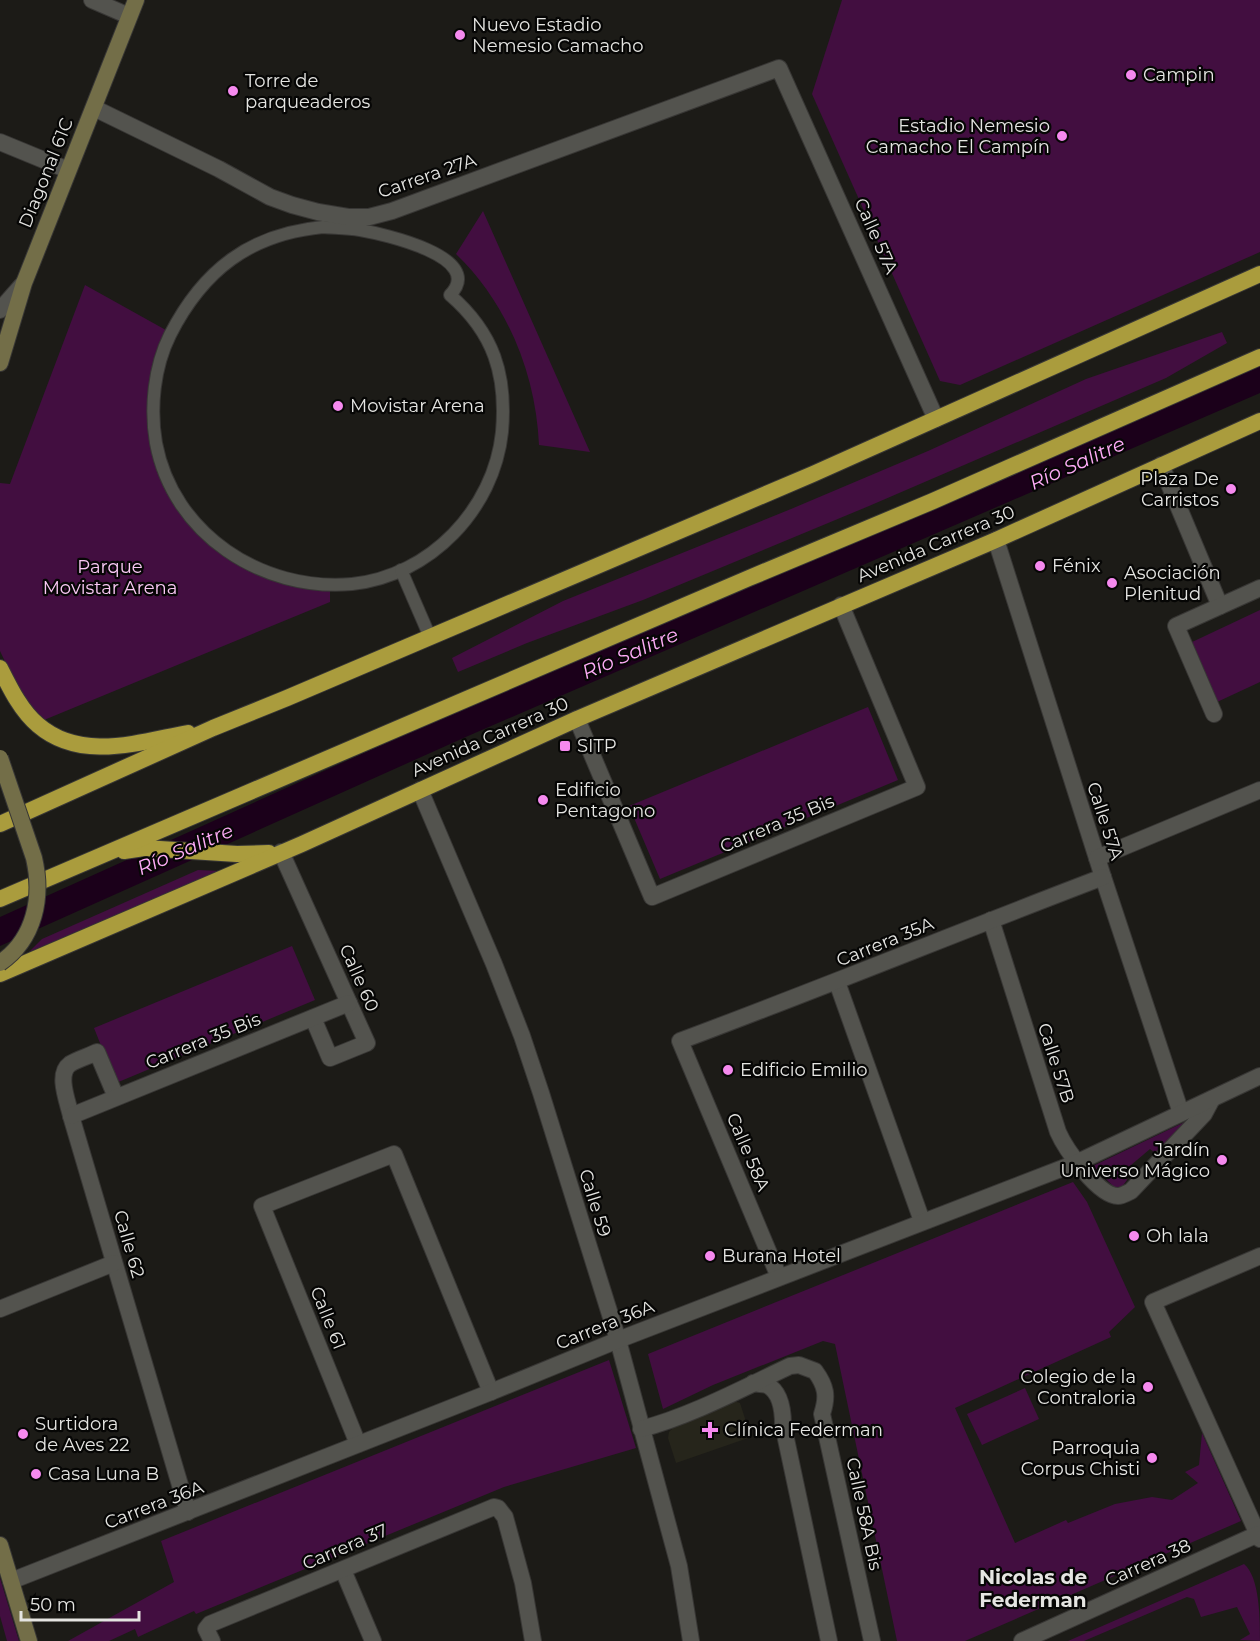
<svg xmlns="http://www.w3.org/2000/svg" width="1260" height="1641" font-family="Montserrat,sans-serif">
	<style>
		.built { fill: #26251b }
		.green { fill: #420e40 }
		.water { fill: #1b001a }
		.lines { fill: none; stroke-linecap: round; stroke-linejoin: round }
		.pedestrian-casing { stroke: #383735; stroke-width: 14 }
		.minor-casing { stroke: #383735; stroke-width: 18 }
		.tertiary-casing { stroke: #383735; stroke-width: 18 }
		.secondary-casing { stroke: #383735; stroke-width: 18 }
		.trunk-casing { stroke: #383735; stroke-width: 18 }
		.pedestrian { stroke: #53534e; stroke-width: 12 }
		.minor { stroke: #53534e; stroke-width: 16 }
		.tertiary { stroke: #53534e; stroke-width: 16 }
		.secondary { stroke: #736e48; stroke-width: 16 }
		.trunk { stroke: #aa9c3d; stroke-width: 16 }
		.secondary-bridge-casing { stroke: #383735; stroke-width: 18; stroke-linecap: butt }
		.secondary-bridge { stroke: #736e48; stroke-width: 16 }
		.poi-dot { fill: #f589ee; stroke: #060605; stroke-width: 2 }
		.labels { text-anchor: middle; stroke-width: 4.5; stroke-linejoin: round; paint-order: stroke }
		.poi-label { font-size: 18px; fill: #e5e5e2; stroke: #060605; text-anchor: start }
		.street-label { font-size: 18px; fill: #e5e5e2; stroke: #060605 }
		.park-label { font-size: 18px; fill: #fac8f5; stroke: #060605 }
		.water-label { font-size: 20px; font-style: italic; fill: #feacf7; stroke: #060605 }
		.neighbourhood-label { font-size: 20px; font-weight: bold; fill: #e5e5e2; stroke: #060605 }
	</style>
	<rect width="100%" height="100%" fill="#1c1b17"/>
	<polygon class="built" points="734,1401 740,1403 751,1437 676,1463 668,1438 669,1432 674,1427"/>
	<g class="green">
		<polygon points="842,0 1260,0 1260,252 960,385 940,381 812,94"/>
		<path d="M483,211L590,452L539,445C536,374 507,303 456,254Z"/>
		<polygon points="85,285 173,334 157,390 160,447 185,506 226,549 288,576 330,579 330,602 44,720 31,707 12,676 0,651 0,483 10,484"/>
		<polygon points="1222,332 1227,343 1166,378 869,506 643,600 527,643 458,672 452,658 563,601 791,509 928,451 1086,379"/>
		<polygon points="1260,610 1260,682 1217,702 1190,643"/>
		<polygon points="868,707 898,780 660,879 629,806"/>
		<polygon points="198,870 220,871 29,952 42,939"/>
		<polygon points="292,946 315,1000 116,1083 94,1028"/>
		<polygon points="1191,1119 1158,1152 1155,1153 1150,1149 1124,1171 1127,1180 1121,1188 1116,1189 1093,1166"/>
		<polygon points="1073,1182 1087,1202 1135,1307 1109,1332 1111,1337 955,1408 1015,1543 1066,1520 1068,1523 1115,1504 1152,1497 1172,1500 1198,1483 1185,1472 1199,1465 1202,1433 1241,1521 965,1641 897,1641 835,1344 823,1341 713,1385 663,1409 648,1354"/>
		<polygon points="609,1360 636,1448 504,1487 196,1614 194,1611 138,1637 135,1629 109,1641 68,1641 174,1582 161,1541"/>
		<polygon points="1025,1388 1039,1419 982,1445 967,1414"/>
		<path d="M1244,1564C1260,1577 1260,1620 1260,1641L1240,1640L1250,1634L1237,1607L1201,1617L1194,1599L1187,1597L1084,1641H1068Z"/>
		<polygon points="0,1579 0,1578 19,1641 7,1641 0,1616"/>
	</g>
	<polygon class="water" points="1260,359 1260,393 468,736 0,946 0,917 466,707"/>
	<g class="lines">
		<g class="pedestrian-casing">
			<g id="pedestrian">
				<path d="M323,227C335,228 347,228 360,230C383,234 487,257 450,295C494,333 507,375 502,432C494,509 430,576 352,584C262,592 173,534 156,443C150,408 154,367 170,335C203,270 250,234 323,227Z"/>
				<polyline points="401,570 430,637"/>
			</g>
		</g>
		<g class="minor-casing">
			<g id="minor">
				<polyline points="94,108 219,169 270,197 292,205 318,212 348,217 369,217 392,211 779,68 936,419"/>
				<polyline points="0,142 68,170"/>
				<polyline points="0,310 23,284"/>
				<polyline points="1161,465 1220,606"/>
				<polyline points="996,540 1103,877 1181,1113"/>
				<polyline points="1214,714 1176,626 1260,588"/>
				<polyline points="577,719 652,897 917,787 841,605"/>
				<polyline points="420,790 494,964 522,1036 541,1093 618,1340 679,1566 691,1641"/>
				<polyline points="281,852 367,1043 330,1058 313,1018"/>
				<polyline points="1097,858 1260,790"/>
				<path d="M991,920L1058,1132C1065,1148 1098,1196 1118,1196C1122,1196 1127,1193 1131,1191L1204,1114L1212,1099"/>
				<polyline points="837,982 922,1221"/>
				<path d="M116,1097L97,1052C89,1056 78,1059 70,1064C56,1074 68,1102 71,1116L188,1512"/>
				<polyline points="71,1116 349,1003"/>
				<polyline points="1260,1256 1153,1302 1260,1539"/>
				<path d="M779,1277L680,1041C822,988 961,931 1103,877"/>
				<polyline points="0,1309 114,1263"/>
				<path d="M753,1383C757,1384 763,1384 767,1385C781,1392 783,1411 783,1425L829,1641"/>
				<path d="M641,1429C691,1416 743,1388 790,1366L799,1365L815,1371C826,1386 828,1396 822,1414L872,1641"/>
				<polyline points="358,1444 262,1206 394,1154 491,1392"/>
				<polyline points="343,1570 373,1641"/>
				<polyline points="11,1581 491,1392 618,1340 1076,1163 1260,1076"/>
				<polyline points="212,1641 206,1629 210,1624 494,1507 498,1508 505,1517 523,1583 533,1641"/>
				<polyline points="1022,1641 1258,1534"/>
			</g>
		</g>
		<g class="tertiary-casing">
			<polyline id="tertiary" points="92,0 129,16"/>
		</g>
		<g class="secondary-casing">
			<g id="secondary">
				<polyline points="0,363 24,283 136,0"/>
				<polyline points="0,1545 29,1641"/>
			</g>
		</g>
		<g class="trunk-casing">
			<g id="trunk">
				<path d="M0,668C10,688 21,711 38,725C81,762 139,742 188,733"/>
				<polyline points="0,824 213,728 287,698 813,474 1260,274"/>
				<polyline points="124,851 144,848 237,854 269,853"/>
				<polyline points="0,899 749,578 933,501 1260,357"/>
				<polyline points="0,974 302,844 577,719 996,540 1260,421"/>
			</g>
		</g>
		<use href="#pedestrian" class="pedestrian"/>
		<use href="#minor" class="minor"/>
		<use href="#tertiary" class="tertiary"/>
		<use href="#secondary" class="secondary"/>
		<use href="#trunk" class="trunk"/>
		<g class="secondary-bridge-casing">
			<path id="secondary-bridge" d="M0,758L34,858C43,897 35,939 0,963"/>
		</g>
		<use href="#secondary-bridge" class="secondary-bridge"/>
	</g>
	<g class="poi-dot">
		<circle cx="460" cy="35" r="6"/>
		<circle cx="1131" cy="75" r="6"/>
		<circle cx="233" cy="91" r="6"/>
		<circle cx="1062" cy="136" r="6"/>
		<circle cx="338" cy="406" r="6"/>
		<circle cx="1231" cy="489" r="6"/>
		<circle cx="1040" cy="566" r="6"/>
		<circle cx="1112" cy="583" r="6"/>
		<rect x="559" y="740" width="12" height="12" rx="3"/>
		<circle cx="543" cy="800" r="6"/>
		<circle cx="728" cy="1070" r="6"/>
		<circle cx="1222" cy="1160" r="6"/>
		<circle cx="1134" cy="1236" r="6"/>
		<circle cx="710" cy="1256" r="6"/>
		<circle cx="1148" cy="1387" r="6"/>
		<path d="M707 1421h6v6h6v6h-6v6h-6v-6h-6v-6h6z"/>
		<circle cx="23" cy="1434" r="6"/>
		<circle cx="1152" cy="1458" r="6"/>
		<circle cx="36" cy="1474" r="6"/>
	</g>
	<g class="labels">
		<g class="poi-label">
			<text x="472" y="31">Nuevo Estadio<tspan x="472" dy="21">Nemesio Camacho</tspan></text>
			<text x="1143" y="81">Campin</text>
			<text x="245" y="87">Torre de<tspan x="245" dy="21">parqueaderos</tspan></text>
			<text x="1050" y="132" text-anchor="end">Estadio Nemesio<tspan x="1050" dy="21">Camacho El Campín</tspan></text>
			<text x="350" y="412">Movistar Arena</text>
			<text x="1219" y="485" text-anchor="end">Plaza De<tspan x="1219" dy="21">Carristos</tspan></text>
			<text x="1052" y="572">Fénix</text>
			<text x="1124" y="579">Asociación<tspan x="1124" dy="21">Plenitud</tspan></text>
			<text x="577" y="752">SITP</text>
			<text x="555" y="796">Edificio<tspan x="555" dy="21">Pentagono</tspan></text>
			<text x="740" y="1076">Edificio Emilio</text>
			<text x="1210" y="1156" text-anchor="end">Jardín<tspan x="1210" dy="21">Universo Mágico</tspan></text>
			<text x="1146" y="1242">Oh lala</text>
			<text x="722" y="1262">Burana Hotel</text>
			<text x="1136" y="1383" text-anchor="end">Colegio de la<tspan x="1136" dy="21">Contraloria</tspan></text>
			<text x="35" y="1430">Surtidora<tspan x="35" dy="21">de Aves 22</tspan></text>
			<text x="724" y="1436">Clínica Federman</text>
			<text x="1140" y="1454" text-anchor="end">Parroquia<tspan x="1140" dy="21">Corpus Chisti</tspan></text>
			<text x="48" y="1480">Casa Luna B</text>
		</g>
		<g class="street-label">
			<text transform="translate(46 173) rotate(-68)" y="6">Diagonal 61C</text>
			<text transform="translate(427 176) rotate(-19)" y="6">Carrera 27A</text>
			<text transform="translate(876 236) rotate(66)" y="6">Calle 57A</text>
			<text transform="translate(936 544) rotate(-23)" y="6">Avenida Carrera 30</text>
			<text transform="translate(490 737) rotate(-24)" y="6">Avenida Carrera 30</text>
			<text transform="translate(1105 821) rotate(72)" y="6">Calle 57A</text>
			<text transform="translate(777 824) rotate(-23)" y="6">Carrera 35 Bis</text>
			<text transform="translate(885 942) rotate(-22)" y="6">Carrera 35A</text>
			<text transform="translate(359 978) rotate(66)" y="6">Calle 60</text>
			<text transform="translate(203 1041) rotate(-22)" y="6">Carrera 35 Bis</text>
			<text transform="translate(1056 1063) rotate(72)" y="6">Calle 57B</text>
			<text transform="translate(748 1152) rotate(67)" y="6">Calle 58A</text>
			<text transform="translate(595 1203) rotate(73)" y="6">Calle 59</text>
			<text transform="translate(129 1244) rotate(74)" y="6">Calle 62</text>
			<text transform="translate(328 1318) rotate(68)" y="6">Calle 61</text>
			<text transform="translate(605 1325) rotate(-22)" y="6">Carrera 36A</text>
			<text transform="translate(154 1505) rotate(-21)" y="6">Carrera 36A</text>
			<text transform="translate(864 1514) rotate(78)" y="6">Calle 58A Bis</text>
			<text transform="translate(345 1547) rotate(-23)" y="6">Carrera 37</text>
			<text transform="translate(1148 1563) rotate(-24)" y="6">Carrera 38</text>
		</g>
		<g class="park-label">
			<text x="110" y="573">Parque<tspan x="110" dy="21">Movistar Arena</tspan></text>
		</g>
		<g class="water-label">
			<text transform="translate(1077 463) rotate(-24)" y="7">Río Salitre</text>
			<text transform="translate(630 653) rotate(-23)" y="7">Río Salitre</text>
			<text transform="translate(185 849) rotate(-23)" y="7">Río Salitre</text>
		</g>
		<g class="neighbourhood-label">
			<text x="1033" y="1584">Nicolas de<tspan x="1033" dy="23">Federman</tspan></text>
		</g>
	</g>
	<path d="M21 1611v9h118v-9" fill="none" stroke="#e5e5e2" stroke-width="3"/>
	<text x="30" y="1611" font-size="18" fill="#e5e5e2" stroke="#060605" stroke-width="4.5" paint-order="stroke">50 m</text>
</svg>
